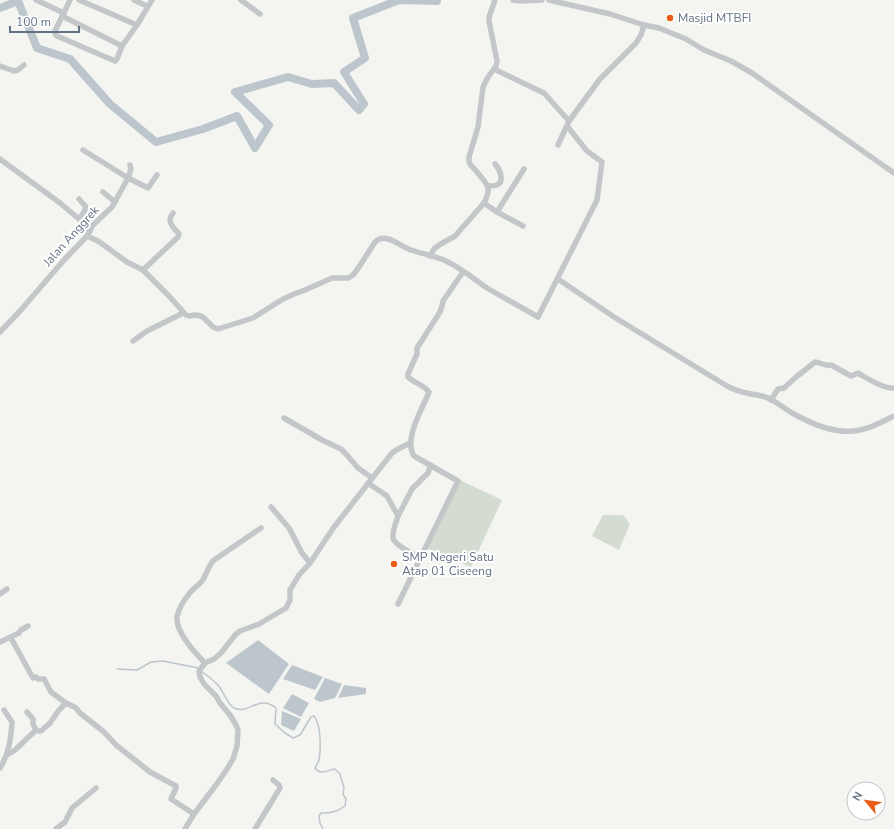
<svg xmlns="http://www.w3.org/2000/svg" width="894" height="829" font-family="'Nunito Sans',sans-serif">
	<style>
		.green { fill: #d4dcd1 }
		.water { fill: #bcc6cc }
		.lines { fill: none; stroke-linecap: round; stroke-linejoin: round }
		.stream { stroke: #bcc6cc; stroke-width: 1.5 }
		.river { stroke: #bcc6cc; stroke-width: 8 }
		.minor { stroke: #c4c7ca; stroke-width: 5.5 }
		.poi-dot { fill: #ec5e18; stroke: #fff; stroke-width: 1.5 }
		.labels { text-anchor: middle; stroke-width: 4; stroke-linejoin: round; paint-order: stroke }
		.poi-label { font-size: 12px; fill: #627183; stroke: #fff; text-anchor: start }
		.street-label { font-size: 12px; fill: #627183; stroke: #fff }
	</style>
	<rect width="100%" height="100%" fill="#f4f5f0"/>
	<g class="green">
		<polygon points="460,480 502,500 471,567 426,548"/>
		<polygon points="603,515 623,515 630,524 619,550 592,536"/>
	</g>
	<g class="water">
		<polygon points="258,640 289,664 269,694 226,663"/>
		<polygon points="292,665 323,677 315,690 283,679"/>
		<polygon points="325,678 342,684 335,698 320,702 314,699"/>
		<polygon points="344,685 366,688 366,694 338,698"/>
		<polygon points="292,694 309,703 301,717 283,708"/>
		<polygon points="282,711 301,719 294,731 281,725"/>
	</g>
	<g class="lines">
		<g class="stream">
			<polyline points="117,669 137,670 151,662 163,661 198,668"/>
			<path d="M201,671C207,675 213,680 218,685C223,691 228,705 234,708C249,715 258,694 276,708L275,724L285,733L293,738L300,735L311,717L314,716C321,724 321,749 319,760C318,763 316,766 315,768C321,776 327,770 335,769L340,774L344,788L343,794L346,799L345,806C337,812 331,813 321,813L319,816L320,823L323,829"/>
		</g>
		<polyline class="river" points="0,8 18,1 37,48 70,59 110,104 156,142 203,129 237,116 255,148 269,125 235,92 288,77 312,84 334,83 359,110 364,104 344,72 365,58 353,18 399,0 437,1 436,0"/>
		<g class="minor">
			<polyline points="36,0 64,13"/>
			<polyline points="70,0 55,31 55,34 57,36 115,61 117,59 122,46 137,25 152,0"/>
			<polyline points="79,0 137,25"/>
			<polyline points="134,0 147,6"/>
			<polyline points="241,0 260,14"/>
			<polyline points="513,0 520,1 542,0"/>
			<polyline points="549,0 610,14 644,25 659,28 686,39 704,50 731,61 752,73 894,173"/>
			<polyline points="62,16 122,46"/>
			<polyline points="0,66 14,71 18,70 24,65"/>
			<polyline points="494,69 544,93 569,121 558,145"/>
			<polyline points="569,121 600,79 636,43 641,35 644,25"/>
			<polyline points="83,150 128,178 131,169 130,165"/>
			<polyline points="0,159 60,203 79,219"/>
			<path d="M487,186C490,186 494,186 497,185C505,182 500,169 495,164"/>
			<polyline points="103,192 115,202"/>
			<polyline points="79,199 86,207 84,212 79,219 90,231"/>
			<polyline points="484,203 497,212 523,226"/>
			<polyline points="497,212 524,169"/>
			<path d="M87,236L98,241L127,262L143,270L169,296L186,315L189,316L195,315L201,316L204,318L213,327L218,329L253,318L283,299L294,294L305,290L332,278H348L350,277L353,275L359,267L375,242C385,231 401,247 411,250C423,254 435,256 446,261C461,268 474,279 487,288C504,298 521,307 538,317L597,200L602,162L587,151L567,126"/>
			<path d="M430,256L434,249L439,245L455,236L484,203C486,199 489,192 488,187C485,180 475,170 470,164L469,161V157L478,127L483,87L488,77L496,66L497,61L489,21V17L495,0"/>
			<path d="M143,270L178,237L179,234C173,227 166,222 173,213"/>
			<path d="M558,279L614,317L727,386C733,389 740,392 747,393C754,395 761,395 768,398C777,402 785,409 794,414C814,425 837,435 860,430C872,428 884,421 894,416"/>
			<polyline points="0,332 20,311 64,260 87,236 93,225 112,207 128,178 148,188 157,175"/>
			<polyline points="133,341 147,331 183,313"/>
			<path d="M771,400L778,389L784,388L795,378L815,362C822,363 824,366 831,365L851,376L858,373C867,378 883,389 894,388"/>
			<polyline points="284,418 322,440 341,449 346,454 358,468 372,478"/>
			<path d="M368,483L387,496L398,516C396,523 392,531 393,538C394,545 415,555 421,558"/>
			<polyline points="271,507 289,528 302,553 310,563"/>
			<polyline points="398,516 412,489 428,473 431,465"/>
			<polyline points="0,594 7,589"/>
			<path d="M398,604L458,481L414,456C403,439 423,408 429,392C424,385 414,383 408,377V374L417,354V348L440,312L442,306L443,301L463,272"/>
			<polyline points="0,642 19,633 21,630 28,626"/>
			<path d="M205,663C195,653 175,631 177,616C179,609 184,600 189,594C192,589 198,586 202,581C207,574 208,566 214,560L261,528"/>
			<polyline points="66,703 76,708 80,713 104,732 116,745 150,772 176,786 176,788 171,799 194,814"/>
			<polyline points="27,712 33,719 33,724 36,730"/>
			<polyline points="7,755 15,750 36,730 39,731 41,731 50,723 59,710 66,703 51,692 44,679 38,679 36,677 33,678 11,638"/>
			<path d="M0,768C9,754 11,738 12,722L4,710"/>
			<polyline points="56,829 65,822 72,808 96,788"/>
			<polyline points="185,829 194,814 216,785 227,769 233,759 237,746 238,730 236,725 230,715 220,703 216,696 204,684 200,677 199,671 205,663 214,659 221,653 236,634 240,631 259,624 286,608 290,600 290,590 299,575 310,563 334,527 392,453 398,449 410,443"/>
			<polyline points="255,829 280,788 279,785 273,780"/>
		</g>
	</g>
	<g class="poi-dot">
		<circle cx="670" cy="18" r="4"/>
		<circle cx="394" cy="564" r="4"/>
	</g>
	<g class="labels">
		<g class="poi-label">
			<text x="678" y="22">Masjid MTBFI</text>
			<text x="402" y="561">SMP Negeri Satu<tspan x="402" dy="14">Atap 01 Ciseeng</tspan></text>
		</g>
		<g class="street-label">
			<text transform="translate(71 236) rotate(-48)" y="4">Jalan Anggrek</text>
		</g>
	</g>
	<g transform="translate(866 801) rotate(299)"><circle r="19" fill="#ffffff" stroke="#c0c6cd"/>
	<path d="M0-3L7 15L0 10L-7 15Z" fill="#ec5e18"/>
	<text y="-6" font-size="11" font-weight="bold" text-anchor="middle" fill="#627183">N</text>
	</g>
	<path d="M10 26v6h69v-6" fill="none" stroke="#627183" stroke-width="2"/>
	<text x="16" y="26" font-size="12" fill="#627183" stroke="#ffffff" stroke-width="3" paint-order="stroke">100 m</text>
</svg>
